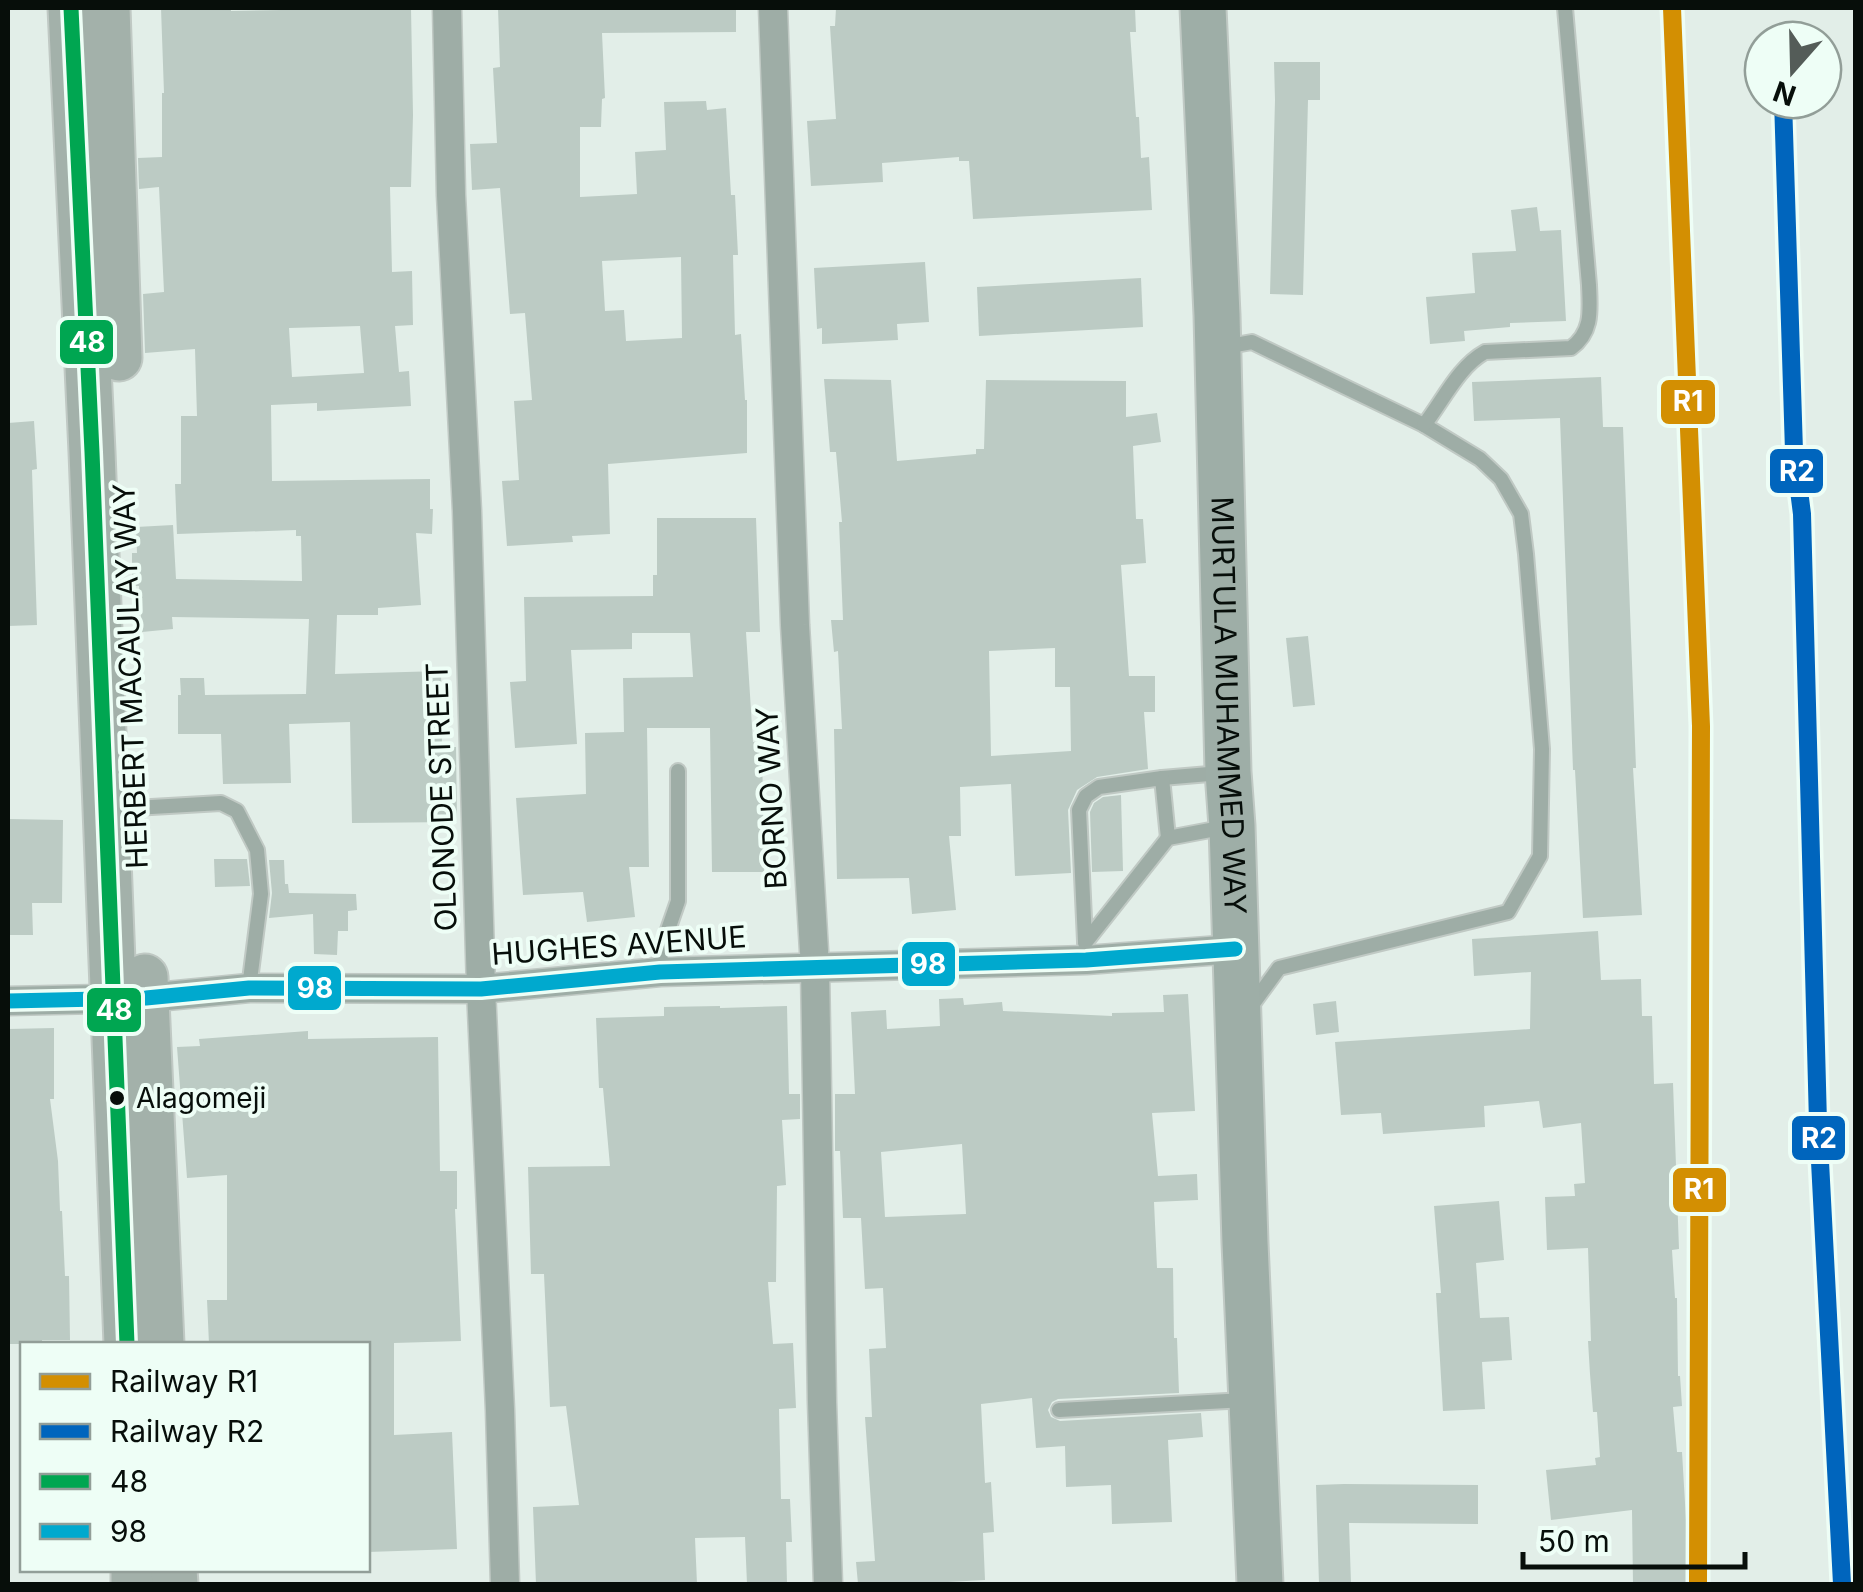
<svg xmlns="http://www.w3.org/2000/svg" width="1863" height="1592" font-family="Inter,sans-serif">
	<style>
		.building { fill: #bccbc4; fill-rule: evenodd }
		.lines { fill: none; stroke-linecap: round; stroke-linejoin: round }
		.service-casing { stroke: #c0c9c4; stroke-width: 18 }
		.minor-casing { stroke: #c0c9c4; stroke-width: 31 }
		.primary-casing { stroke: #c0c9c4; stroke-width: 49 }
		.trunk-casing { stroke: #c0c9c4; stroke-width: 49 }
		.service { stroke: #9eada6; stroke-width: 14 }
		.minor { stroke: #9eada6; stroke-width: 28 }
		.primary { stroke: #9eaea7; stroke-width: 45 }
		.trunk { stroke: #a3b1aa; stroke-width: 45 }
		.bus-1-casing { stroke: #eefef6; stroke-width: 22 }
		.bus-2-casing { stroke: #eefef6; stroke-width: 22 }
		.bus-1 { stroke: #00a651; stroke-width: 15 }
		.bus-2 { stroke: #00a9ce; stroke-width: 15 }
		.rail-1-casing { stroke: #eefef6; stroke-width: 25 }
		.rail-2-casing { stroke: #eefef6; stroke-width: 25 }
		.rail-1 { stroke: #d38f02; stroke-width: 18 }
		.rail-2 { stroke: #0065bd; stroke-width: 18 }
		.bus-dot { fill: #070e0a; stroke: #eefef6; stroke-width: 4 }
		.labels { text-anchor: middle; stroke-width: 8; stroke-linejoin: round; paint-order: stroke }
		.bus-label { font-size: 28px; fill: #070e0a; stroke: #eefef6; text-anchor: start }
		.street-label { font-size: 30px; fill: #070e0a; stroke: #eefef6 }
		.line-badge { stroke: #eefef6; stroke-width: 4 }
		.badge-label { font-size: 28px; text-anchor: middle; font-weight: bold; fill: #fff }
	</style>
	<rect width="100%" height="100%" fill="#e2eee8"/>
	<g class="building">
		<path d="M161,8H231V11L282,10V8H411L413,115L411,187H390L392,272L412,271L413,325L395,326L399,372L409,371L411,406L317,411V403L271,405L272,481L430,479V509H433L432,534L416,533L421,605L378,608V615H337L335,674L441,671L442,747H456L457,822L352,823L350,722L289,724L291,783L223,784L221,734H178V695H181L180,678H204L205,695L306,694L309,619L172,617L173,629L142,632L139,586H132V553H137L136,527L173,525L176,579L302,581L301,536H296V530L177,534L175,484H181V416H197L195,349L145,353L143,294L164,292L159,187L139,189L138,158L162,157V93H164ZM360,326L364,373L292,377L289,328Z"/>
		<path d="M498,8H736V32L602,33L605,98L602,99L601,127H580V197L637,194L635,152L666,150L664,102L706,101L707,110L726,108L731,195H735L738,255H733L735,335L741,334L745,400H747V453L608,464L610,534L572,536L573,542L507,546L502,481L519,480L514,401L532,400L525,313L510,314L500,188L472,190L470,144L497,143L493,68L500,67ZM681,257L682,338L626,341L624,310L605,311L602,261Z"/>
		<polygon points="836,8 1135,8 1136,32 1130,32 1136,117 1139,117 1141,158 1149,157 1152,210 973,219 969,161 959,161 959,157 882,163 883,182 811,186 807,121 836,119 830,26 835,26"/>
		<polygon points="1274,62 1320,62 1320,100 1308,100 1303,295 1270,294 1275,100"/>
		<polygon points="1537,207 1540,231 1561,230 1566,321 1510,323 1510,327 1464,331 1465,341 1430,344 1426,297 1475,293 1472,253 1516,251 1511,210"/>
		<polygon points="925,262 929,322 897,324 898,340 822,344 822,328 817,329 814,268"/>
		<polygon points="1141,278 1143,327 979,336 977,287"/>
		<polygon points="1601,377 1603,427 1623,427 1636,768 1633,768 1642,915 1583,918 1575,770 1573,770 1560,418 1474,421 1472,382"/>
		<path d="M824,379L891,380L897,461L976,454V449H984L986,380L1126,381V417L1157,413L1161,442L1133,446L1136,519H1143L1146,563L1121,565L1129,676H1155V712H1144L1148,769L1097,777L1077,790L1068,810L1071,873L1015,876L1011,784L960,787L961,836H949L956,910L912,914L909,878L837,879L834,729H842L838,651L834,652L831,620H843L839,522H842L836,452H830ZM1055,648V687H1070L1071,751L991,756L989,651Z"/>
		<polygon points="34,421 37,469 32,470 37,625 8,626 8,423"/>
		<polygon points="657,518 756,518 760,632 746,632 753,742 762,741 764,872 712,872 710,728 647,728 649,867 629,867 635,917 587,922 583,892 523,895 516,798 586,794 585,733 624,732 623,678 693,677 690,633 632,633 632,649 571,650 577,744 515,748 510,682 526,681 524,597 653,596 653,575 657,575"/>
		<polygon points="1308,636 1315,705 1293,707 1286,638"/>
		<polygon points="1121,795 1123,871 1092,872 1090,812 1094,803 1103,797"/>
		<polygon points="8,819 63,820 62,903 32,903 33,935 8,935"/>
		<polygon points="214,859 247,859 250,886 215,887"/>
		<polygon points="269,860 284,860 285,884 288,884 289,893 356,894 357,910 348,911 348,931 338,931 337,955 314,954 313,914 269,918 272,893"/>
		<polygon points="1598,931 1601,980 1641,979 1642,1016 1652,1016 1654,1084 1673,1083 1679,1249 1672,1250 1675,1298 1677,1298 1678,1376 1680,1376 1682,1406 1673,1407 1677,1452 1682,1452 1686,1520 1693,1519 1694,1584 1633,1584 1632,1510 1551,1520 1546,1470 1596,1465 1595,1458 1600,1457 1597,1412 1593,1412 1590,1374 1588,1341 1591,1341 1588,1248 1547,1250 1545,1197 1575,1196 1574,1184 1585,1183 1581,1123 1543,1128 1539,1101 1484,1106 1485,1127 1383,1134 1381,1113 1341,1115 1335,1042 1530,1029 1531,972 1474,976 1472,939"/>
		<path d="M1188,994L1195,1111L1152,1113L1158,1176L1197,1174L1198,1200L1154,1202L1157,1268H1173L1174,1338H1177L1179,1393L1058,1399L1052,1402L1048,1410L1051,1417L1060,1421L1201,1413L1203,1437L1168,1440L1172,1522L1112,1524L1111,1485L1066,1487L1065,1446L1036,1448L1032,1398L981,1404L985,1483L991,1482L994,1532L983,1533L985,1580L911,1584H858L856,1562L875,1561L865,1417H872L869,1349L886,1348L883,1288L865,1289L861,1218H843L840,1151H835V1094H855L851,1012L886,1010L887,1029L940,1026L939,999L963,998L964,1005L1002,1002L1003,1011L1112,1016V1013L1164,1012L1163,995ZM962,1144L966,1214L885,1217L881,1152Z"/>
		<polygon points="1336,1001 1339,1032 1316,1035 1313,1004"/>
		<polygon points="720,1006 720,1008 787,1006 789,1094 800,1094 800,1119 782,1120 786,1185 777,1186 776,1282 768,1282 773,1344 793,1343 796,1408 779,1409 781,1499 790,1499 792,1542 786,1542 787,1584 747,1584 745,1537 695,1538 697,1584 536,1584 533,1507 579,1505 566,1406 550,1407 544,1274 531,1274 528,1167 610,1166 603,1088 599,1088 596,1018 664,1016 664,1007"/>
		<polygon points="54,1028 54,1099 50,1099 58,1161 60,1211 62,1211 65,1276 69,1276 70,1340 42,1340 42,1344 8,1344 8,1029"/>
		<polygon points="308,1031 308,1039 438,1037 440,1171 457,1171 457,1209 455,1209 461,1341 394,1343 394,1435 452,1432 457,1549 368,1552 368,1343 209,1344 207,1300 227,1300 227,1175 187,1178 177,1047 200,1046 199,1039"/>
		<polygon points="1499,1201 1504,1260 1476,1263 1480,1318 1509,1317 1512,1360 1482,1362 1485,1409 1443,1411 1436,1293 1441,1293 1434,1206"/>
		<polygon points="1344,1484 1478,1485 1478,1524 1349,1523 1351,1584 1319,1584 1316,1485"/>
	</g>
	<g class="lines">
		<g class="service-casing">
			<g id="service">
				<polyline points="1224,347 1252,342 1424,425 1480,459 1501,479 1521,514 1526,554 1542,749 1540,856 1508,912 1279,968 1249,1009"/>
				<path d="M1424,425C1443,401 1458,367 1485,352L1571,348C1593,332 1590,310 1589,285L1565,8"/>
				<polyline points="1162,778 1221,773"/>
				<polyline points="134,808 221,803 237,811 257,850 261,894 249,988"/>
				<polyline points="1085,941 1079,810 1086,796 1099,787 1162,778 1168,838"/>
				<polyline points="1085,943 1168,838 1226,827"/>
				<polyline points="660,972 661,950 678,901 678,771"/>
				<polyline points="1059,1410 1246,1400"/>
			</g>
		</g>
		<g class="minor-casing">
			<g id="minor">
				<polyline points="447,8 451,195 467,511 481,989 500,1410 505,1584"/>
				<polyline points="773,8 795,625 815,968 822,1402 828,1584"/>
				<polyline points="8,1001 146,998 249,988 481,989 660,972 1086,960 1235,949"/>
			</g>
		</g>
		<g class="primary-casing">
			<g id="primary">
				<path id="s1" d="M1203,8L1217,315L1228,772L1232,826L1245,1243L1260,1584"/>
			</g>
		</g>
		<g class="trunk-casing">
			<g id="trunk">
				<polyline points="71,8 92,452 127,1344"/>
				<polyline points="107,8 119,358"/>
				<polyline points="145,977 161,1344"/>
				<polyline points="134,1570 134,1584"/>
				<polyline points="174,1570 175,1584"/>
			</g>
		</g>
		<use href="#service" class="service"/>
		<use href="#minor" class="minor"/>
		<use href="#primary" class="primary"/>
		<use href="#trunk" class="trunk"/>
		<g class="bus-1-casing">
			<polyline id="bus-1" points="71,8 92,452 127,1344"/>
		</g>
		<g class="bus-2-casing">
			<polyline id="bus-2" points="8,1001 146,998 249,988 481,989 660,972 1086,960 1235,949"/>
		</g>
		<use href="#bus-1" class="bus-1"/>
		<use href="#bus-2" class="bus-2"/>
		<g class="rail-1-casing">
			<polyline id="rail-1" points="1672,8 1701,726 1698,1584"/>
		</g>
		<g class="rail-2-casing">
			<polyline id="rail-2" points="1783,100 1794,451 1802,514 1818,1123 1842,1584"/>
		</g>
		<use href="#rail-1" class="rail-1"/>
		<use href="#rail-2" class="rail-2"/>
	</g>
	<circle class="bus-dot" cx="117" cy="1098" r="9"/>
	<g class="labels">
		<g class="bus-label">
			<text x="136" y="1108">Alagomeji</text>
		</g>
		<g class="street-label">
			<text transform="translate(131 676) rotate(-92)" y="10">HERBERT MACAULAY WAY</text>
			<text dy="10" stroke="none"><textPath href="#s1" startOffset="698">MURTULA MUHAMMED WAY</textPath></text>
			<text transform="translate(442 797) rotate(-92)" y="10">OLONODE STREET</text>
			<text transform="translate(772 798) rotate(-93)" y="10">BORNO WAY</text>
			<text transform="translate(619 946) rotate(-4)" y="10">HUGHES AVENUE</text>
		</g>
	</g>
	<g class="line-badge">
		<rect x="58" y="318" width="57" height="48" rx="10" fill="#00a651"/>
		<rect x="1659" y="378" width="58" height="48" rx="10" fill="#d38f02"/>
		<rect x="1768" y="447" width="57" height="48" rx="10" fill="#0065bd"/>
		<rect x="900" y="940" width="57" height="48" rx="10" fill="#00a9ce"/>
		<rect x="286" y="964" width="57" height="48" rx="10" fill="#00a9ce"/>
		<rect x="85" y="986" width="58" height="48" rx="10" fill="#00a651"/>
		<rect x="1790" y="1114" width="57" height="48" rx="10" fill="#0065bd"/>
		<rect x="1671" y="1166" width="57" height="48" rx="10" fill="#d38f02"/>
	</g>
	<g class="badge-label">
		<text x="87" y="352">48</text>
		<text x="1688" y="411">R1</text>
		<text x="1797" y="481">R2</text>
		<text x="928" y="974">98</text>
		<text x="315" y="998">98</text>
		<text x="114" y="1020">48</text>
		<text x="1819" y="1148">R2</text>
		<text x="1699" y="1199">R1</text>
	</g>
	<rect width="1863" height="1592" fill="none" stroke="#070e0a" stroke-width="20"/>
	<rect x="20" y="1342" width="350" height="230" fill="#eefef6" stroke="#929e98" stroke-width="2.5"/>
	<rect x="40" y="1374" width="50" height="15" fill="#d38f02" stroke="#929e98" stroke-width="2.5"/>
	<text x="110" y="1392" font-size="30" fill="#070e0a">Railway R1</text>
	<rect x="40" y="1424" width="50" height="15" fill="#0065bd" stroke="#929e98" stroke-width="2.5"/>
	<text x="110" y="1442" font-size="30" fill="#070e0a">Railway R2</text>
	<rect x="40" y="1474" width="50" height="15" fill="#00a651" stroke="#929e98" stroke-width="2.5"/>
	<text x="110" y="1492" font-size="30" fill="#070e0a">48</text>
	<rect x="40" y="1524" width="50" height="15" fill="#00a9ce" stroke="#929e98" stroke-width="2.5"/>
	<text x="110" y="1542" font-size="30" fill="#070e0a">98</text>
	<g transform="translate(1793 70) rotate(200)"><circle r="48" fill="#eefef6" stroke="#929e98" stroke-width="2.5"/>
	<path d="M0-8L18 38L0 25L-18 38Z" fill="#545c58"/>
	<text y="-15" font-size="28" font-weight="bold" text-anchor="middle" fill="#070e0a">N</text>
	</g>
	<path d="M1523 1552v15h222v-15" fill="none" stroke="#070e0a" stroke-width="5"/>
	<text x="1538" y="1552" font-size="30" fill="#070e0a" stroke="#eefef6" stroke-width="8" paint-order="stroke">50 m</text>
</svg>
